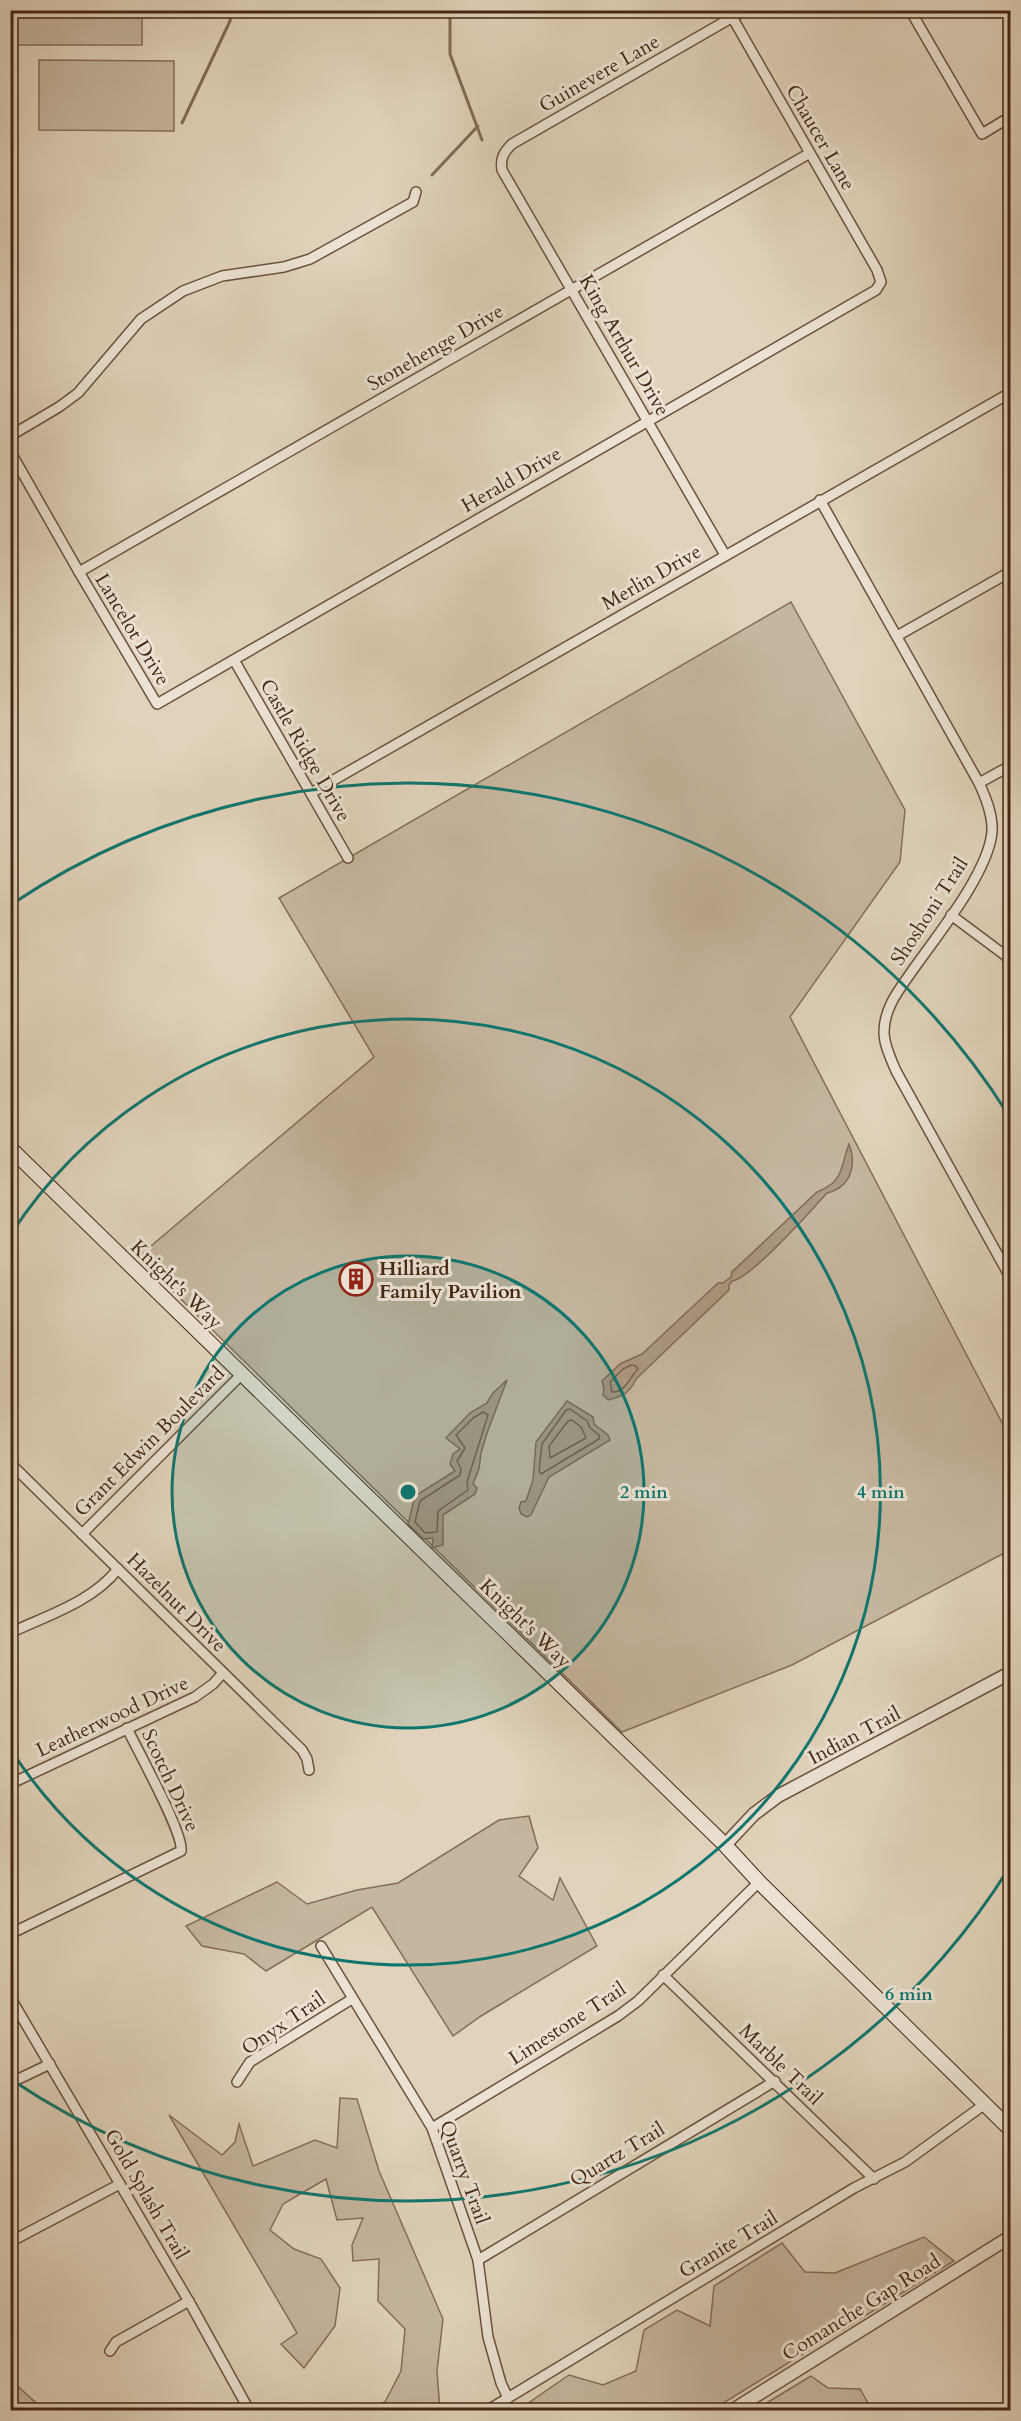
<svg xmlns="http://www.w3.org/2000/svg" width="1021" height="2421" font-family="Cardo,serif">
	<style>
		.green { fill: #c6b69f; stroke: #856e5a; stroke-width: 1.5 }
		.water { fill: #ac9983; stroke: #826b57; stroke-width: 1.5 }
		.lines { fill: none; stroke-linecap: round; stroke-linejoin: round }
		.shore { stroke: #78604c; stroke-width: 1.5 }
		.stream { stroke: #826b57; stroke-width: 3 }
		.minor-casing { stroke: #6b523e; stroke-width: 12 }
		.tertiary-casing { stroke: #6b523e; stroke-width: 15 }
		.secondary-casing { stroke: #442715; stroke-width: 16 }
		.minor { stroke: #ece2d3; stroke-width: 9 }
		.tertiary { stroke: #ece2d3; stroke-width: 12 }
		.secondary { stroke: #ece2d3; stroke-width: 14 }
		.ring { fill: none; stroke: #0f766e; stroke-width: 3 }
		.labels { text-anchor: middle; stroke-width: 6; stroke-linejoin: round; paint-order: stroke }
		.street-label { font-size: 20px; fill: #442715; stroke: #ece2d3 }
		.poi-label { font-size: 20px; font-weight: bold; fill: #442715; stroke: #ece2d3; text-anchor: start }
		.centre { fill: #0f766e; stroke: #ece2d3; stroke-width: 3 }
		.ring-label { font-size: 18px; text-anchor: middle; font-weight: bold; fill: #0f766e; stroke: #ece2d3; stroke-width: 6; stroke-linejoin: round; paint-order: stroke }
	</style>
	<rect width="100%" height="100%" fill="#e1d3bb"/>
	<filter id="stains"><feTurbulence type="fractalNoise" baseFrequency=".00333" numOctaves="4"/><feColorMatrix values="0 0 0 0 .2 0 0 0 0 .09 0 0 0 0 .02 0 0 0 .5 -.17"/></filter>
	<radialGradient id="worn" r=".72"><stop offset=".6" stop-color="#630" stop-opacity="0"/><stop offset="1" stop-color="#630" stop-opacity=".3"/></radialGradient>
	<g class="green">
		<polygon points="11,10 142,11 142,45 11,45"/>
		<polygon points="39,60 174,61 174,131 39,130"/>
		<polygon points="791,602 905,810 900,862 790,1017 1010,1438 1010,1550 792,1665 622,1732 138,1257 374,1057 279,898"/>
		<polygon points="529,1816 538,1848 519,1876 553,1900 560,1878 597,1946 481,2016 453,2036 372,1907 266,1971 244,1954 202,1946 186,1926 277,1882 307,1904 357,1890 398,1883 499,1820"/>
		<polygon points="340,2098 357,2099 379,2171 443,2319 437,2371 440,2410 366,2410 385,2402 401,2371 405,2329 378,2301 379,2259 353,2261 352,2245 363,2218 337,2220 326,2179 283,2204 270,2230 294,2249 321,2259 340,2288 335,2326 304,2368 281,2344 297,2333 169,2115 222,2155 235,2142 239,2124 253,2166 315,2140 337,2148"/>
		<polygon points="924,2237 954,2261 712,2410 526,2410 527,2404 569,2375 603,2385 636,2371 644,2330 677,2310 710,2326 714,2286 782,2243 805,2272 835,2273"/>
		<polygon points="811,2376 828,2388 860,2389 872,2410 755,2410"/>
		<polygon points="11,2380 44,2410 11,2410"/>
	</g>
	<g class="water">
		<path d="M849,1144C857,1165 851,1187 827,1193C813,1209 749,1280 732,1281L729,1285V1290L636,1379C629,1394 623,1396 608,1400L603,1395L604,1389L602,1381L620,1364L642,1354L718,1283H723L731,1277L732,1272L817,1192C845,1181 840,1167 849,1144Z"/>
		<polygon points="507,1380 487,1433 481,1453 479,1469 473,1484 477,1488 475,1494 443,1515 443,1545 432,1548 433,1538 424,1539 408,1524 415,1496 455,1471 450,1464 453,1454 460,1449 446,1438 470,1413 487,1403 493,1393"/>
		<polygon points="567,1401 593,1417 594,1424 608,1435 610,1440 549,1477 531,1515 527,1517 521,1514 519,1508 521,1502 526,1501 533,1480 536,1442"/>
	</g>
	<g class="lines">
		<g class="shore">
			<path d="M631,1365L636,1366L638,1369C629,1378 626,1392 612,1392L610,1382L623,1369Z"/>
			<polygon points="570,1409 587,1421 590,1428 599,1435 599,1439 541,1474 539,1471 542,1444 566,1410"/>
			<polygon points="483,1412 488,1415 467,1482 468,1490 438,1511 437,1532 425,1533 415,1522 420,1501 460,1475 461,1469 457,1461 465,1448 456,1435 473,1418"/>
			<polygon points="572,1420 581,1427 586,1438 550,1458 549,1446 568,1421"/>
		</g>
		<g class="stream">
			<polyline points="450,10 450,54 482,140"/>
			<polyline points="182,123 230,21 231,10"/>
			<polyline points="432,175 478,126"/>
		</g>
		<g class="minor-casing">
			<g id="minor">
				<polyline points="910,10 982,134 1010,117"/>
				<polyline points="10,436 59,407 78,393 141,319 183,291 222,276 284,267 310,259 413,202 416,192"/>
				<polyline points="10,451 79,572 157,704 876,290 881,282 877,270 728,10"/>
				<path d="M820,500L979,783C986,798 993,815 992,832C988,874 935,938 910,974C898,991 884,1009 884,1032C884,1045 891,1059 896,1071L1010,1277"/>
				<path d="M725,555L502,170C500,158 504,152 512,144L745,10"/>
				<polyline points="79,572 810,153"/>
				<polyline points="897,636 1010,572"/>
				<polyline points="234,660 348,858"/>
				<polyline points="979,783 1010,766"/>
				<polyline points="311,793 1010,393"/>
				<polyline points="951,915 1006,956 1010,963"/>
				<polyline points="10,1463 302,1750 307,1759 309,1770"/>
				<polyline points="82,1534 241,1375"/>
				<path d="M10,1633C48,1615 92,1602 118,1569"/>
				<polyline points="10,1784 195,1697 213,1684 223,1673"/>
				<path d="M10,1934L181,1851C184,1833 137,1750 127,1728"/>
				<polyline points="321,1946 432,2128 478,2260 488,2337 501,2383 508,2398"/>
				<polyline points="663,1975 874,2179"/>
				<polyline points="10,1997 191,2305 249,2410"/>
				<polyline points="237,2082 250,2062 352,1999"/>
				<polyline points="10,2083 50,2064"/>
				<polyline points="432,2128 618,2016 638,2001 759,1882"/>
				<polyline points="10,2242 120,2184"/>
				<polyline points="478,2260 775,2081"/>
				<polyline points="110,2351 116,2342 189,2301"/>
				<polyline points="488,2410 854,2188 905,2162 985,2104"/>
			</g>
		</g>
		<g class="tertiary-casing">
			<g id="tertiary">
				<polyline points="725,1845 754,1814 778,1796 1010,1673"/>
				<polyline points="733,2410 1010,2237"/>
			</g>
		</g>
		<g class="secondary-casing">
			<polyline id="secondary" points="10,1148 725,1845 759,1882 1010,2129"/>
		</g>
		<use href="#minor" class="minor"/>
		<use href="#tertiary" class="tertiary"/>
		<use href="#secondary" class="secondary"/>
	</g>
	<circle cx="408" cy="1492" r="236" fill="#0f766e" fill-opacity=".12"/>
	<g class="ring">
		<circle cx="408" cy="1492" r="236"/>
		<path d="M11 1234A473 473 0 1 1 11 1750"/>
		<path d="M1009 1868A709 709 0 0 1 12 2080M12 904A709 709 0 0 1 1009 1116"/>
	</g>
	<defs>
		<g id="building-ring" transform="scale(1.725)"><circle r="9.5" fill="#ece2d3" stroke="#8f2418" stroke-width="1.5"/><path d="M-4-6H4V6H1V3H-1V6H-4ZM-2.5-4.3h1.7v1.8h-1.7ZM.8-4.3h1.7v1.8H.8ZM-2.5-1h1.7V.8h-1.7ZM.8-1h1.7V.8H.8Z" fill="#8f2418"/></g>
	</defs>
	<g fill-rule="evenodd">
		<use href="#building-ring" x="356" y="1279"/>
	</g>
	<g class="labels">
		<g class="street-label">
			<text transform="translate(599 73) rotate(-30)" y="7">Guinevere Lane</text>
			<text transform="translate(821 137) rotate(60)" y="7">Chaucer Lane</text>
			<text transform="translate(625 345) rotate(60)" y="7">King Arthur Drive</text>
			<text transform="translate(435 347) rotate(-30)" y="7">Stonehenge Drive</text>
			<text transform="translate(511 479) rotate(-30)" y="7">Herald Drive</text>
			<text transform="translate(651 577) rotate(-30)" y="7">Merlin Drive</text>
			<text transform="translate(133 629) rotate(59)" y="7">Lancelot Drive</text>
			<text transform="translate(306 750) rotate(60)" y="7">Castle Ridge Drive</text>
			<text transform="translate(929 911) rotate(-57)" y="7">Shoshoni Trail</text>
			<text transform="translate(177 1284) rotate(44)" y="7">Knight's Way</text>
			<text transform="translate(149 1441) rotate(-45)" y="7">Grant Edwin Boulevard</text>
			<text transform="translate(177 1602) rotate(45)" y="7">Hazelnut Drive</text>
			<text transform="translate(526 1623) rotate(44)" y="7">Knight's Way</text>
			<text transform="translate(112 1716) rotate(-25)" y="7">Leatherwood Drive</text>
			<text transform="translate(854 1735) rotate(-28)" y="7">Indian Trail</text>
			<text transform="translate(171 1780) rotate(65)" y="7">Scotch Drive</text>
			<text transform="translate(283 2023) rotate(-34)" y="7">Onyx Trail</text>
			<text transform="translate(567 2023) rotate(-33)" y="7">Limestone Trail</text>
			<text transform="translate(781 2064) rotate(44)" y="7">Marble Trail</text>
			<text transform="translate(617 2154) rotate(-31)" y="7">Quartz Trail</text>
			<text transform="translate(465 2172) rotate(70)" y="7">Quarry Trail</text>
			<text transform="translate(147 2194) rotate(60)" y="7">Gold Splash Trail</text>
			<text transform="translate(728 2244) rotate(-31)" y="7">Granite Trail</text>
			<text transform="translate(861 2307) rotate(-32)" y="7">Comanche Gap Road</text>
		</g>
		<g class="poi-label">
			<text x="379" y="1275">Hilliard<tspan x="379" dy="23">Family Pavilion</tspan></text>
		</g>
	</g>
	<circle cx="408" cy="1492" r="9" class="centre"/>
	<g class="ring-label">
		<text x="644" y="1498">2 min</text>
		<text x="881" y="1498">4 min</text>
		<text x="909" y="2000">6 min</text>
	</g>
	<rect width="1021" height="2421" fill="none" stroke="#e1d3bb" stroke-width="36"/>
	<rect x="12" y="12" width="997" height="2397" fill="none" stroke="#442715" stroke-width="3"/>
	<rect x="18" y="18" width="985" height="2385" fill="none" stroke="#442715" stroke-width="1.5"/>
	<rect width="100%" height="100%" filter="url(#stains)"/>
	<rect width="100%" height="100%" fill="url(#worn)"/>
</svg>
